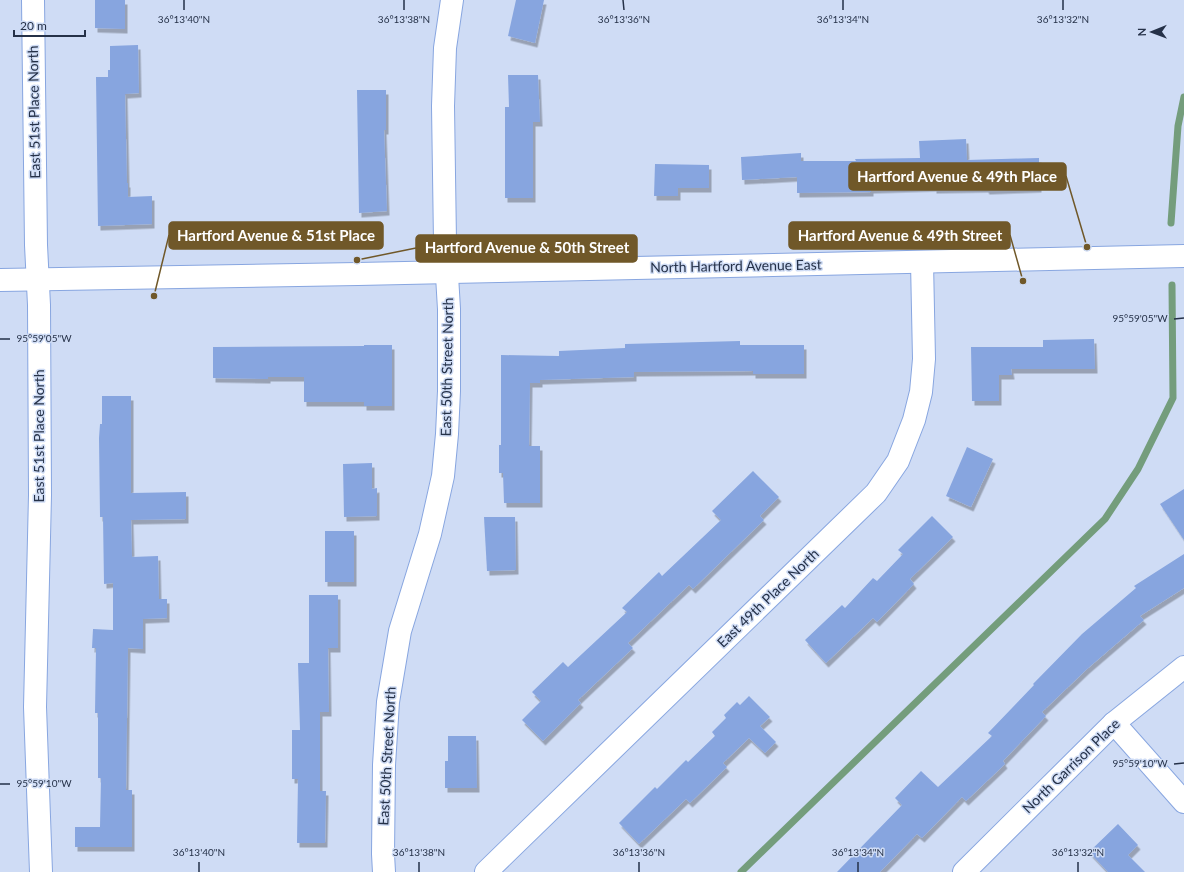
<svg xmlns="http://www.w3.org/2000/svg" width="1184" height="872" font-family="Lato,sans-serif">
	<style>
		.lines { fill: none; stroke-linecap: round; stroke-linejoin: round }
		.stream { stroke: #749d7c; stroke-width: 7 }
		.building { fill: #87a5df; filter: url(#shadow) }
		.minor-casing { stroke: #88a6e0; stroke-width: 24 }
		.minor { stroke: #fff; stroke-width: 22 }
		.ticks { fill: none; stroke: #253148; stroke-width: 1.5 }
		.labels { text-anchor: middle; stroke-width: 3; stroke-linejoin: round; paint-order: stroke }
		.street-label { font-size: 14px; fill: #253148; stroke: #cfdcf5 }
		.ticks-label { font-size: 10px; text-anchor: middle; fill: #253148; stroke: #cfdcf5; stroke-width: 3; stroke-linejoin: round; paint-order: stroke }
		.leader { fill: none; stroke: #705829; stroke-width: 1.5 }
		.callout-dot { fill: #705829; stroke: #cfdcf5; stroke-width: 1.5 }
		.callout { fill: #705829; stroke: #705829; stroke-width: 1.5 }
		.callout-label { font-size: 15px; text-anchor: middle; font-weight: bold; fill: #fff }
	</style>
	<defs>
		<filter id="shadow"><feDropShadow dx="2.5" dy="4.5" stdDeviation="0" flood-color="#0004"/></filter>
	</defs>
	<rect width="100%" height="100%" fill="#cfdcf5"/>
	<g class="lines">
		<g class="stream">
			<polyline points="1171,223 1178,126 1184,97"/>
			<polyline points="741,872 1105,519 1138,469 1173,398 1172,285"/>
		</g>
	</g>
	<g class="building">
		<polygon points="95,0 125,0 125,29 95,28"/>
		<polygon points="516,0 544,0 535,43 508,36"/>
		<polygon points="138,45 139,93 125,94 127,183 128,183 128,197 152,196 152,224 98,226 96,77 108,77 108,70 110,70 110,46"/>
		<polygon points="508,75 538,75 540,122 533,122 533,198 505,198 505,107 509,107"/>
		<polygon points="357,90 386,90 386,130 384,130 387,211 359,213"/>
		<polygon points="966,139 967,160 1039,158 1039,188 987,190 986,188 934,189 934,187 871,189 871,192 797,193 797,177 742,180 741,157 801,153 801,161 856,161 855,159 920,158 919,141"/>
		<polygon points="655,164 709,165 709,188 678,188 678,196 654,196"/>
		<polygon points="1094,339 1095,369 1011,369 1012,375 999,375 999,401 972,401 971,347 1043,347 1043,340"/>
		<polygon points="740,341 740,345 804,345 804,374 753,374 753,371 634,372 634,377 540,380 540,383 530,383 529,446 540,446 540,503 504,503 503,473 499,473 499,445 501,445 501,355 559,356 559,351 625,348 625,344"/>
		<polygon points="364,345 392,345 392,406 364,406 364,402 304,402 304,377 268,377 268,379 213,378 213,347 364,346"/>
		<polygon points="102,396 131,396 131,493 186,492 186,519 131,520 132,557 158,556 159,599 167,599 167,618 143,619 143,649 128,648 126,790 132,790 132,847 75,847 75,827 100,827 101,778 98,778 98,713 95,713 96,648 92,648 93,629 113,630 113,583 104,584 103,517 100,517 99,438 100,424 102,424"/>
		<polygon points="967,447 993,459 971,507 946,496"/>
		<polygon points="372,463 372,489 377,488 377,516 344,517 343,464"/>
		<polygon points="753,471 779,497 760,516 764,520 693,589 689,585 628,643 633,648 578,700 581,703 543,741 522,720 541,701 532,692 563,662 568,667 627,612 622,608 659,572 662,576 721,520 712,511"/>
		<polygon points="1184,489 1184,540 1160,504"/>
		<polygon points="932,516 953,537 910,579 914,584 877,622 873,618 826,663 805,640 842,605 845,608 873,578 877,581 903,554 898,550"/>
		<polygon points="484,517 515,517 516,570 487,571"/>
		<rect x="325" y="531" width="29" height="51"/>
		<polygon points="1184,554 1184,588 1140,616 1144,620 1087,669 1042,712 1046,716 1003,761 1005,764 966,801 962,797 922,838 917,834 880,872 837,872 902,805 895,798 921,771 938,787 992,736 988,733 1034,685 1033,684 1082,634 1136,588 1134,586"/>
		<polygon points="309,595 338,595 338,648 328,648 329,712 320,712 320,791 326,791 325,843 297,843 298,779 292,779 292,730 300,730 298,663 309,663"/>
		<polygon points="749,696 770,717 760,726 776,742 765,753 749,738 723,763 727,767 690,803 686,799 639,844 619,823 655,787 657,789 686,760 688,762 715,736 712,732 726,718 724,715 737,702 740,705"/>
		<polygon points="448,736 476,736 477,788 445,788 445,761 448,761"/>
		<polygon points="1118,824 1138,845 1128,855 1145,872 1108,872 1089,852"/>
	</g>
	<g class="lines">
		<g class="minor-casing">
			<g id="minor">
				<polyline points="33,0 36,245 39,305 40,495 35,707 41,872"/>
				<polyline points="0,280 358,274 1184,256"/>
				<polyline points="1114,723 1184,802"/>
				<polyline points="384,872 383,854 384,765 388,702 400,631 430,534 443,476 447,434 449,391 449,309 445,242 443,106 445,48 452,0"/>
				<polyline points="486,872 876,493 898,461 914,420 921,392 924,359 922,262"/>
				<polyline points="964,872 1114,723 1184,667"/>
			</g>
		</g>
		<use href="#minor" class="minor"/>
	</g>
	<path class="ticks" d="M184,0V10M404,0V10M623,0L624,10M843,0V10M1063,0V10M1174,319L1184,318M0,339H10M1174,764L1184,763M0,784H10M199,862V872M419,862V872M639,862V872M858,862V872M1078,862V872"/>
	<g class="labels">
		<g class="street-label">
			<text transform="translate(34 112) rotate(-91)" y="5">East 51st Place North</text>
			<text transform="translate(736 266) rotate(-1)" y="5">North Hartford Avenue East</text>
			<text transform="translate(447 367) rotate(-89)" y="5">East 50th Street North</text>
			<text transform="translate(39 436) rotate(-90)" y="5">East 51st Place North</text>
			<text transform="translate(768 598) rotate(-44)" y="5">East 49th Place North</text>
			<text transform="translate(387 756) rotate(-87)" y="5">East 50th Street North</text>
			<text transform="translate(1071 766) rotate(-44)" y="5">North Garrison Place</text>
		</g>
	</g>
	<g class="ticks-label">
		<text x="184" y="23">36°13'40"N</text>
		<text x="404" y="23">36°13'38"N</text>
		<text x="624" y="23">36°13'36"N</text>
		<text x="843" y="23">36°13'34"N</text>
		<text x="1063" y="23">36°13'32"N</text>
		<text x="1140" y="322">95°59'05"W</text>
		<text x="44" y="342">95°59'05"W</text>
		<text x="1140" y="767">95°59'10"W</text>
		<text x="44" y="787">95°59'10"W</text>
		<text x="199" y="856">36°13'40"N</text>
		<text x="419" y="856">36°13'38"N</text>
		<text x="639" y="856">36°13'36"N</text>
		<text x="858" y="856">36°13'34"N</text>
		<text x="1078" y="856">36°13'32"N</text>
	</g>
	<path class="leader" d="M1087 247L1066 176M1023 281L1010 235M154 296L169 235M357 260L416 248"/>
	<g class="callout-dot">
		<circle cx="1087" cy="247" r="4"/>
		<circle cx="1023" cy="281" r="4"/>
		<circle cx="154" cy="296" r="4"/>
		<circle cx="357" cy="260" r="4"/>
	</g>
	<g class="callout">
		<rect x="849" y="163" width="217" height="27" rx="4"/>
		<rect x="789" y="222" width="221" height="27" rx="4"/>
		<rect x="169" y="222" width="214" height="27" rx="4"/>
		<rect x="416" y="235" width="221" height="27" rx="4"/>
	</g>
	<g class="callout-label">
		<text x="957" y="182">Hartford Avenue &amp; 49th Place</text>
		<text x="900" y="241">Hartford Avenue &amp; 49th Street</text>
		<text x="276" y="241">Hartford Avenue &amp; 51st Place</text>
		<text x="527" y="253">Hartford Avenue &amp; 50th Street</text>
	</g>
	<g transform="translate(1152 32) rotate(269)" stroke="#cfdcf5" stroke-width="3" paint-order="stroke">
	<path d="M0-3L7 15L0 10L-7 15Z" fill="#253148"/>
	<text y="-6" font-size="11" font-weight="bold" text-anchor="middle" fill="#253148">N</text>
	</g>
	<path d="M14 30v6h71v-6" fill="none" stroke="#253148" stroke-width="2"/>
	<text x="20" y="30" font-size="12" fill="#253148" stroke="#cfdcf5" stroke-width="3" paint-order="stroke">20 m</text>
</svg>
